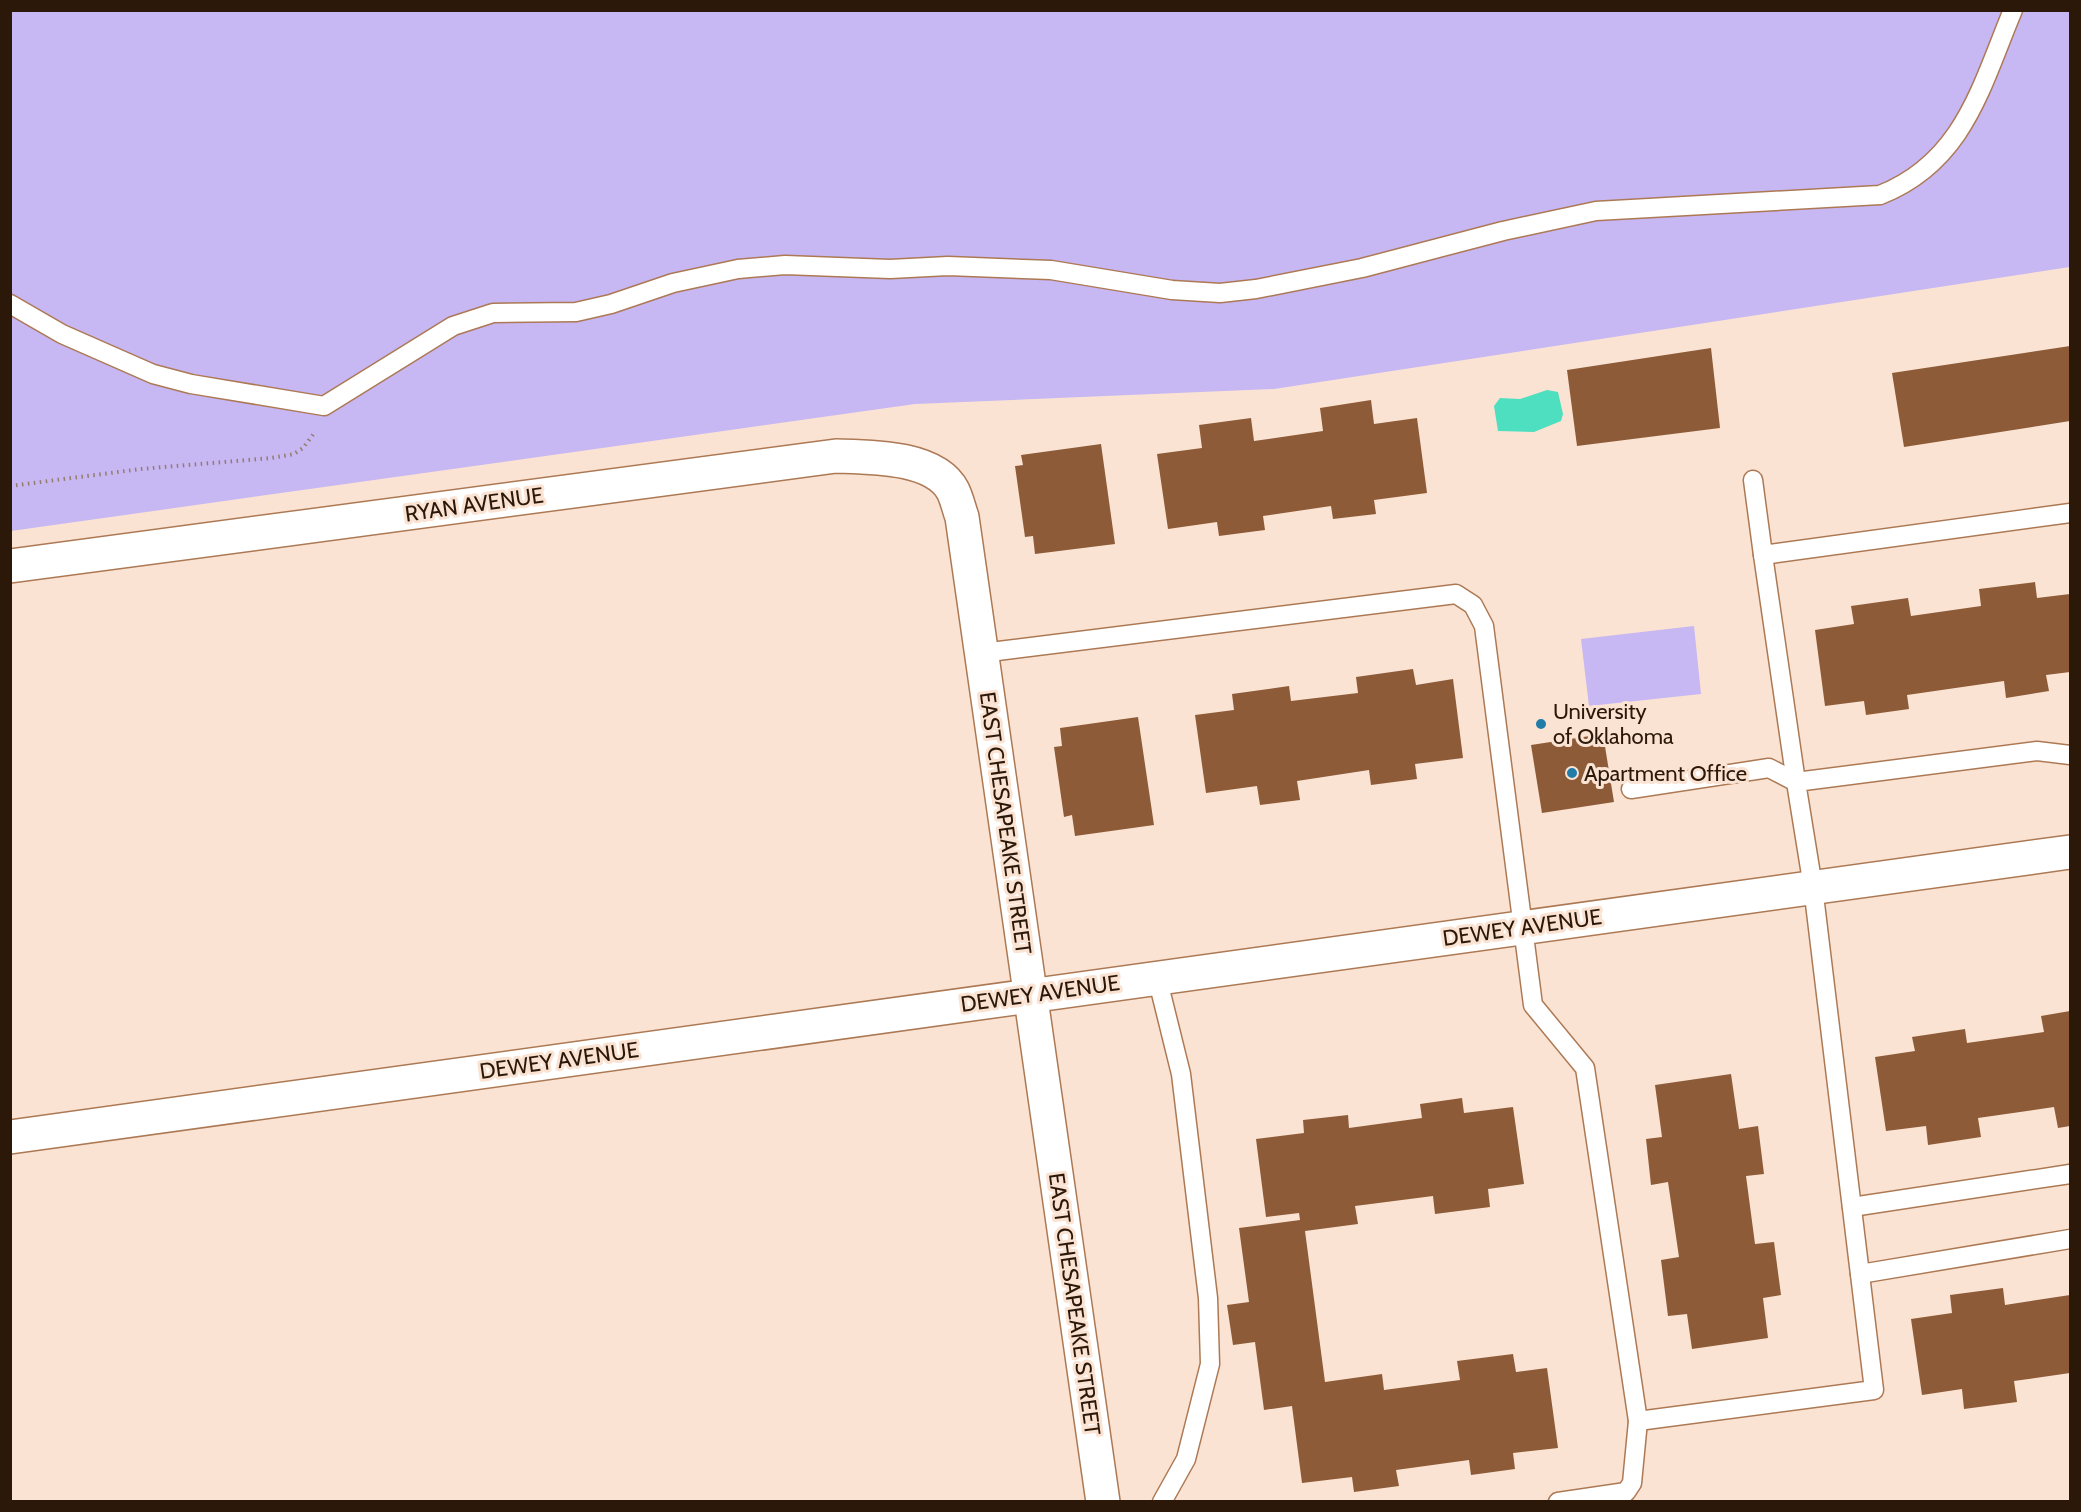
<svg xmlns="http://www.w3.org/2000/svg" width="2081" height="1512" font-family="Cabin,sans-serif">
	<style>
		.green { fill: #c7b7f3 }
		.water { fill: #4ddfc0 }
		.building { fill: #8d5b37 }
		.lines { fill: none; stroke-linecap: round; stroke-linejoin: round }
		.lane-casing { stroke: #ad7954; stroke-width: 21 }
		.street-casing { stroke: #ad7954; stroke-width: 36 }
		.path { stroke: #937d6e; stroke-width: 4; stroke-dasharray: 1.5 4.5; stroke-linecap: butt }
		.lane { stroke: #fff; stroke-width: 18 }
		.street { stroke: #fff; stroke-width: 33 }
		.poi-dot { fill: #217caa; stroke: #fae3d3; stroke-width: 2 }
		.labels { text-anchor: middle; stroke-width: 6; stroke-linejoin: round; paint-order: stroke }
		.street-label { font-size: 22px; fill: #2c1809; stroke: #fae3d3 }
		.poi-label { font-size: 22px; fill: #2c1809; stroke: #fae3d3; text-anchor: start }
	</style>
	<rect width="100%" height="100%" fill="#fae3d3"/>
	<g class="green">
		<polygon points="10,11 2070,11 2070,267 1274,389 915,404 11,531"/>
		<polygon points="1694,626 1701,694 1589,706 1581,639"/>
	</g>
	<polygon class="water" points="1547,390 1558,392 1563,414 1561,421 1534,432 1498,431 1494,406 1500,398 1520,399"/>
	<g class="building">
		<polygon points="2070,346 2070,421 1904,447 1892,373"/>
		<polygon points="1711,348 1720,428 1577,446 1567,370"/>
		<polygon points="1371,400 1374,424 1417,418 1427,493 1374,500 1376,514 1333,519 1331,506 1263,516 1265,530 1219,536 1217,522 1168,529 1157,454 1202,448 1199,425 1251,418 1254,441 1323,431 1320,408"/>
		<polygon points="1101,444 1115,544 1035,554 1033,536 1025,537 1015,466 1023,465 1021,455"/>
		<polygon points="2035,582 2037,598 2070,594 2070,672 2046,675 2049,691 2006,698 2004,681 1907,695 1909,709 1866,715 1864,701 1825,706 1815,630 1854,624 1851,606 1908,598 1911,616 1981,606 1979,589"/>
		<polygon points="1413,669 1416,685 1453,679 1463,758 1415,764 1417,779 1371,785 1369,770 1297,781 1300,800 1260,805 1257,786 1206,793 1195,715 1234,710 1232,694 1289,686 1291,701 1358,693 1356,677"/>
		<polygon points="1138,717 1154,825 1075,836 1072,815 1064,817 1054,747 1062,746 1060,728"/>
		<polygon points="1603,734 1614,802 1542,813 1531,745"/>
		<polygon points="2070,1011 2070,1126 2058,1128 2054,1107 1978,1118 1981,1137 1928,1145 1926,1126 1886,1131 1875,1057 1915,1051 1912,1037 1965,1029 1967,1043 2044,1032 2041,1016"/>
		<polygon points="1731,1074 1739,1129 1758,1126 1764,1174 1746,1176 1755,1244 1774,1242 1781,1295 1763,1298 1768,1338 1692,1349 1687,1314 1668,1316 1661,1260 1679,1257 1668,1182 1651,1185 1646,1139 1662,1137 1655,1085"/>
		<polygon points="1462,1098 1464,1113 1513,1107 1524,1184 1488,1189 1490,1207 1435,1214 1433,1196 1355,1206 1358,1224 1305,1231 1325,1382 1382,1374 1384,1390 1460,1380 1457,1361 1513,1354 1516,1372 1547,1368 1558,1448 1513,1453 1515,1469 1471,1475 1469,1460 1396,1470 1399,1486 1354,1492 1352,1477 1302,1483 1292,1406 1264,1410 1255,1342 1233,1345 1227,1305 1249,1302 1239,1228 1300,1220 1299,1213 1266,1217 1256,1139 1304,1133 1303,1120 1348,1115 1349,1128 1422,1118 1420,1104"/>
		<polygon points="2003,1288 2005,1305 2070,1295 2070,1373 2014,1381 2017,1402 1964,1409 1962,1389 1922,1395 1911,1319 1952,1313 1950,1295"/>
	</g>
	<g class="lines">
		<g class="lane-casing">
			<g id="lane">
				<path d="M10,304L62,334L153,374L191,384L324,406L453,326L493,313L576,312L611,304L673,283L738,269L785,265L890,269L948,266L1051,270L1172,290L1220,293L1256,289L1362,268L1503,231L1596,211L1880,195C1964,162 1981,86 2013,10"/>
				<polyline points="1753,480 1763,555 2070,513"/>
				<polyline points="1763,555 1796,782"/>
				<polyline points="982,653 1456,594 1473,605 1484,626 1533,1005 1585,1068 1638,1421 1632,1483 1626,1492 1558,1502"/>
				<polyline points="1631,789 1769,768 1796,782"/>
				<polyline points="1157,977 1181,1074 1208,1298 1210,1364 1186,1459 1162,1502"/>
				<polyline points="1852,1207 2070,1174"/>
				<polyline points="1860,1274 2070,1239"/>
				<polyline points="1638,1421 1874,1390 1813,887 1796,782 2037,751 2070,755"/>
			</g>
		</g>
		<g class="street-casing">
			<g id="street">
				<path d="M10,566L836,456C869,457 935,456 953,491C957,499 959,509 962,517L1103,1502"/>
				<polyline points="10,1137 2070,852"/>
			</g>
		</g>
		<polyline class="path" points="10,486 141,469 271,458 294,454 303,448 315,432"/>
		<use href="#lane" class="lane"/>
		<use href="#street" class="street"/>
	</g>
	<g class="poi-dot">
		<circle cx="1541" cy="724" r="6"/>
		<circle cx="1572" cy="773" r="6"/>
	</g>
	<g class="labels">
		<g class="street-label">
			<text transform="translate(474 504) rotate(-8)" y="8">RYAN AVENUE</text>
			<text transform="translate(1006 823) rotate(82)" y="8">EAST CHESAPEAKE STREET</text>
			<text transform="translate(1522 927) rotate(-8)" y="8">DEWEY AVENUE</text>
			<text transform="translate(1040 993) rotate(-8)" y="8">DEWEY AVENUE</text>
			<text transform="translate(559 1060) rotate(-8)" y="8">DEWEY AVENUE</text>
			<text transform="translate(1075 1304) rotate(82)" y="8">EAST CHESAPEAKE STREET</text>
		</g>
		<g class="poi-label">
			<text x="1553" y="719">University<tspan x="1553" dy="25">of Oklahoma</tspan></text>
			<text x="1584" y="781">Apartment Office</text>
		</g>
	</g>
	<rect width="2081" height="1512" fill="none" stroke="#2c1809" stroke-width="24"/>
</svg>
